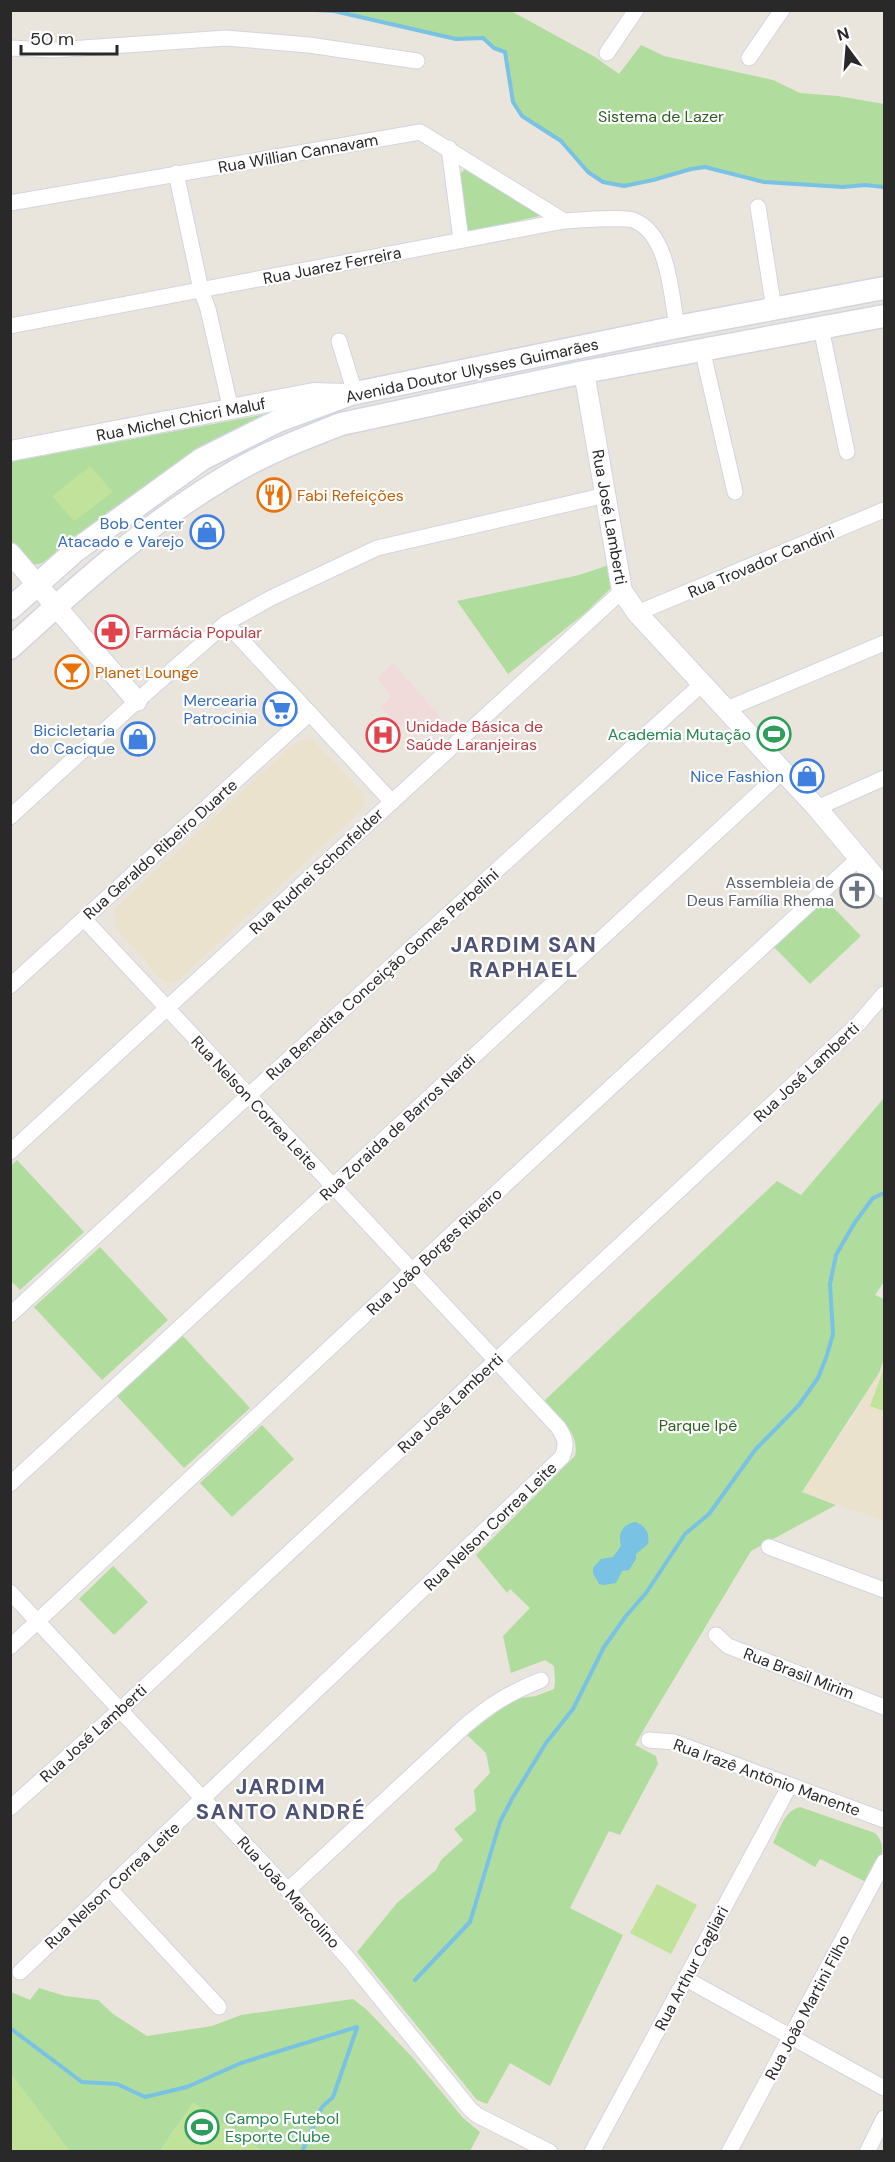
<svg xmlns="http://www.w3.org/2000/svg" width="895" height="2162" font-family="'DM Sans',sans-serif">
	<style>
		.education { fill: #eae2cd }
		.medical { fill: #f0dada }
		.green { fill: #b0dc9e }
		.pitch { fill: #c1e29a }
		.water { fill: #79c2e3 }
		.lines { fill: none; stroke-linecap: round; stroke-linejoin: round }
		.stream { stroke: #79c2e3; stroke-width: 4 }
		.minor-casing { stroke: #d2d4e1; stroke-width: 17 }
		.tertiary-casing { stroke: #d2d4e1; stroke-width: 22 }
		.secondary-casing { stroke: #d2d4e1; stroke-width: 25 }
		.minor { stroke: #fff; stroke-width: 15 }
		.tertiary { stroke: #fff; stroke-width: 20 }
		.secondary { stroke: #fff; stroke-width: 22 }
		.labels { text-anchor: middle; stroke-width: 4.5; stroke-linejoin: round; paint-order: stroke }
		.park-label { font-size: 16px; fill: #2b5f20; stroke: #fff }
		.street-label { font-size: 16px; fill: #292929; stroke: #fff }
		.food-label { font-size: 16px; fill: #c56008; stroke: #fff; text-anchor: start }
		.shop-label { font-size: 16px; fill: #366cbe; stroke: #fff; text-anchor: end }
		.health-label { font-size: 16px; fill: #be3a42; stroke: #fff; text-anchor: start }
		.leisure-label { font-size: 16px; fill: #27864d; stroke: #fff; text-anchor: end }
		.worship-label { font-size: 16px; fill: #5b616d; stroke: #fff; text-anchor: end }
		.district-label { font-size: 22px; font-weight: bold; letter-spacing: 1.5px; fill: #4e5375; stroke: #fff }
	</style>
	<rect width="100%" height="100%" fill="#eae5dc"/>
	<g class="education">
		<polygon points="312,739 363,793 365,806 180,979 168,983 161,979 115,927 114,909 297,741"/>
		<polygon points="884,1354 884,1521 802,1492 859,1408"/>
	</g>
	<polygon class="medical" points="393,663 441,718 435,729 428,725 415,737 404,726 401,727 399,724 396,728 393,725 394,721 381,707 391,696 377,678"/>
	<g class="green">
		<polygon points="315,11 511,11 595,57 619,74 641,45 664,56 773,80 800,93 838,96 884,104 884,187 865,185 843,187 764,182 705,167 691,169 653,180 624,186 603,182 588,172 561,141 522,116 513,102 505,52 494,48 482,38 456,39 334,11"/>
		<polygon points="465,169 544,215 473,231 465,229 459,175"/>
		<polygon points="272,413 179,464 42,563 33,565 24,557 11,541 10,462"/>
		<polygon points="612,564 614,584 611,588 584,614 508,674 457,601 579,575"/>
		<polygon points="826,900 861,936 810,984 774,947"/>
		<path d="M884,1094V1282L875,1295L884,1299V1359L879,1373L802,1492L836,1505L751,1551L650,1719L635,1745L656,1756L658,1764L620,1835L609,1831L570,1908L623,1935L550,2086L510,2063L487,2104L477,2100L357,1952L397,1903L436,1870L441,1860L463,1840L454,1829L476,1811L474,1790L490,1773L486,1753L467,1735L509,1702L521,1698L536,1696L554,1689L555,1682L554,1666L545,1660L511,1673L503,1636L530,1608L510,1589L507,1593L476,1555L575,1456C580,1432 559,1418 544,1401L777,1181L801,1195L884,1098Z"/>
		<polygon points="17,1160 84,1232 20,1290 10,1280 11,1166"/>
		<polygon points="100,1247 168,1320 102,1380 34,1307"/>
		<polygon points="182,1335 250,1408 184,1468 116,1395"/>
		<polygon points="262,1425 294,1459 232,1517 200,1483"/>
		<polygon points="113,1566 148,1602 114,1635 79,1599"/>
		<path d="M800,1807L875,1833C891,1849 876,1867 868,1883L820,1859L815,1867L773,1843C780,1829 784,1811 800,1807Z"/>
		<polygon points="39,1988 65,1996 98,2000 113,2014 147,2036 212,2026 241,2015 353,1999 367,2010 414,2059 463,2118 480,2132 470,2151 262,2151 193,2103 160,2151 69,2151 11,2074 11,1992 30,2000"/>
	</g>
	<g class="pitch">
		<polygon points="90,466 113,492 74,521 52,496"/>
		<polygon points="884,1368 884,1411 870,1406"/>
		<polygon points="657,1884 697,1905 671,1954 630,1933"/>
		<polygon points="11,2074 69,2151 11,2151"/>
		<polygon points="193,2103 262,2151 160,2151"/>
	</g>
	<path class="water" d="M635,1522C646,1526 650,1533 648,1544L636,1554V1559L629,1570L622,1571L616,1583L604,1585L599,1584L593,1573V1568L601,1559L613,1557L621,1546C618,1534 621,1525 635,1522Z"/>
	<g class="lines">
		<g class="stream">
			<polyline points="315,10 334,11 456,39 483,38 494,48 505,52 513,102 522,116 561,141 588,172 603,182 624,186 653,180 691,169 705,167 764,182 843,187 865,185 884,187"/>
			<polyline points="415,1980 470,1922 500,1822 513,1797 546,1743 573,1709 604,1647 626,1616 646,1593 685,1534 709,1514 755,1450 799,1405 818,1378 827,1355 833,1334 830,1284 836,1255 855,1222 873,1198 884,1193"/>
			<polyline points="10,2028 82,2082 117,2084 145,2097 187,2087 241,2063 357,2027"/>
			<polyline points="302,2152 322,2107 333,2097 357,2028"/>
		</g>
		<g class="minor-casing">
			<g id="minor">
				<polyline points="10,48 54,50 226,38 309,45 417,61"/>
				<polyline points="607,53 636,10"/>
				<polyline points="749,58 782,10"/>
				<polyline points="449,148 461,240"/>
				<polyline points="176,173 201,290 208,309 231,410"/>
				<polyline points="10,203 420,132 564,221"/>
				<polyline points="758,207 774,309"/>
				<path d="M10,326L564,221C577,220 624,217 633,220C669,233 671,295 677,327"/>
				<polyline points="821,328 847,452"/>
				<polyline points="339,341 355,393"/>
				<polyline points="702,349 735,492"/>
				<polyline points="637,613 884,510"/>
				<polyline points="226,623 392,802"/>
				<polyline points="727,709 884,643"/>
				<polyline points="817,808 884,778"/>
				<polyline points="10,817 137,701 226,623 271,598 377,548 606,495"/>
				<polyline points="10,986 310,713"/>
				<polyline points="10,1152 622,591"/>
				<polyline points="10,1315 248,1096 703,683"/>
				<polyline points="10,1484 783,771"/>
				<polyline points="769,1547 884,1590"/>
				<polyline points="10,1592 288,1890 351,1962 470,2109 477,2115 550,2152"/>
				<polyline points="716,1635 728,1646 884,1707"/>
				<polyline points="10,1647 415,1268 859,858"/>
				<polyline points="649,1740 674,1742 884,1820"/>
				<polyline points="10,1808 121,1709 859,1023 884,994"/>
				<polyline points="108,1887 219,2007"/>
				<path d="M288,1890L465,1726C491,1704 509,1693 541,1680"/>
				<path d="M20,1972L562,1457C567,1445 566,1439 558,1427L84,919"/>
				<polyline points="686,1979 884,2088"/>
				<polyline points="592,2152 790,1785"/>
				<polyline points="729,2152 884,1862"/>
				<polyline points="867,2152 884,2118"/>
			</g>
		</g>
		<g class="tertiary-casing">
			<g id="tertiary">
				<polyline points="584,372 622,591 637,613 817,808 884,888"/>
				<polyline points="10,451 314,393 345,394"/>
				<polyline points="10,553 137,701"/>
			</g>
		</g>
		<g class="secondary-casing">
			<g id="secondary">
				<polyline points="10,609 75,551 202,459 278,421 351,394 677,327 884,288"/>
				<path d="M10,648C79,585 149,522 229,475C263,454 303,439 341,424L584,372L884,316"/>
			</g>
		</g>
		<use href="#minor" class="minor"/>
		<use href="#tertiary" class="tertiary"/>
		<use href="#secondary" class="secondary"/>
	</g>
	<defs>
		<g id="restaurant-ring" transform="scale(1.725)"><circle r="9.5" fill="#fff" stroke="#e8710a" stroke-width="1.5"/><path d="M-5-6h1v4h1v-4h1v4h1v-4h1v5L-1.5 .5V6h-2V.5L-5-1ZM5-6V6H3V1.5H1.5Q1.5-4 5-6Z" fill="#e8710a"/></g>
		<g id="shop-ring" transform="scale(1.725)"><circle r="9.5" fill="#fff" stroke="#3f7fe0" stroke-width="1.5"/><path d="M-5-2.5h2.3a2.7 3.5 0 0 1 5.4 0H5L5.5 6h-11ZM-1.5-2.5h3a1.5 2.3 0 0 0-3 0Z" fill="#3f7fe0"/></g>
		<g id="pharmacy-ring" transform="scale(1.725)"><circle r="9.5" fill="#fff" stroke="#e0444e" stroke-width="1.5"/><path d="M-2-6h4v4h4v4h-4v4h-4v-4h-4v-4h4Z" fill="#e0444e"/></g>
		<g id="bar-ring" transform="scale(1.725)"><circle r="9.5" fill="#fff" stroke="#e8710a" stroke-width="1.5"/><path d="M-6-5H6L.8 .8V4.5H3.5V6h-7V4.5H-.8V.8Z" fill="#e8710a"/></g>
		<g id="supermarket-ring" transform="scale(1.725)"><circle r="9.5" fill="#fff" stroke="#3f7fe0" stroke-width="1.5"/><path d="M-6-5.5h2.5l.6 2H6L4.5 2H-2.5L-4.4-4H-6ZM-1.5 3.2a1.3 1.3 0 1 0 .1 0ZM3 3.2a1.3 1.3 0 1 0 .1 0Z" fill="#3f7fe0"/></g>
		<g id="stadium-ring" transform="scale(1.725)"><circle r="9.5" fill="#fff" stroke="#2e9e5b" stroke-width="1.5"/><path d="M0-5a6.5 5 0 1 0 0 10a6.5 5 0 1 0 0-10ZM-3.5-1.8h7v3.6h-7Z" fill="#2e9e5b"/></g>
		<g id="hospital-ring" transform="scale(1.725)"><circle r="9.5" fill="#fff" stroke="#e0444e" stroke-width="1.5"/><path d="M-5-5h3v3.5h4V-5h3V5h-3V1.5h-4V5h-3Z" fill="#e0444e"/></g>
		<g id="church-ring" transform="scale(1.725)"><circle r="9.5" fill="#fff" stroke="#6b7280" stroke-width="1.5"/><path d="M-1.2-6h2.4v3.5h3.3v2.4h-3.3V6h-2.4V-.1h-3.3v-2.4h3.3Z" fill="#6b7280"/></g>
	</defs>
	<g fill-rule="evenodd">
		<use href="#restaurant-ring" x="274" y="495"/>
		<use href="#shop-ring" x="207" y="532"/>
		<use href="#pharmacy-ring" x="112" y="632"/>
		<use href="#bar-ring" x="72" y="672"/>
		<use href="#supermarket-ring" x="280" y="709"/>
		<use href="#stadium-ring" x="774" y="734"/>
		<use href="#hospital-ring" x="383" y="735"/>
		<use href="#shop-ring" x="138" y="739"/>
		<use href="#shop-ring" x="807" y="776"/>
		<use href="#church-ring" x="857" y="891"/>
		<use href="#stadium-ring" x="202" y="2127"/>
	</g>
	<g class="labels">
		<g class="park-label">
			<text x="661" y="122">Sistema de Lazer</text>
			<text x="698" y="1431">Parque Ipê</text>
		</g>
		<g class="street-label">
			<text transform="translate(298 153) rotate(-10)" y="6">Rua Willian Cannavam</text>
			<text transform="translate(332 265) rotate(-11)" y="6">Rua Juarez Ferreira</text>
			<text transform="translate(472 370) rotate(-12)" y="6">Avenida Doutor Ulysses Guimarães</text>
			<text transform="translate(181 419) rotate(-11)" y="6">Rua Michel Chicri Maluf</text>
			<text transform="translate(610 517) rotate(80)" y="6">Rua José Lamberti</text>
			<text transform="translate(761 562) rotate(-23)" y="6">Rua Trovador Candini</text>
			<text transform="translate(160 849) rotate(-42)" y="6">Rua Geraldo Ribeiro Duarte</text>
			<text transform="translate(316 871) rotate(-43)" y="6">Rua Rudnei Schonfelder</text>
			<text transform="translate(382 974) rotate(-42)" y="6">Rua Benedita Conceição Gomes Perbelini</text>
			<text transform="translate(806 1072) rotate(-43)" y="6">Rua José Lamberti</text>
			<text transform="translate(255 1103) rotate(47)" y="6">Rua Nelson Correa Leite</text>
			<text transform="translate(397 1127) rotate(-43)" y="6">Rua Zoraida de Barros Nardi</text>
			<text transform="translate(434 1251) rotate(-43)" y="6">Rua João Borges Ribeiro</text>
			<text transform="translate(450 1403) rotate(-43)" y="6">Rua José Lamberti</text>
			<text transform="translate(490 1526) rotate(-44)" y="6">Rua Nelson Correa Leite</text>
			<text transform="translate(799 1673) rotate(21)" y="6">Rua Brasil Mirim</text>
			<text transform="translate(93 1733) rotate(-42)" y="6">Rua José Lamberti</text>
			<text transform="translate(767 1777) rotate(20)" y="6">Rua Irazê Antônio Manente</text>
			<text transform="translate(112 1885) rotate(-43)" y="6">Rua Nelson Correa Leite</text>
			<text transform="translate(289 1892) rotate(48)" y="6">Rua João Marcolino</text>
			<text transform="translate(691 1968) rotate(-62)" y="6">Rua Arthur Cagliari</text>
			<text transform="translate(807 2007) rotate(-62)" y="6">Rua João Martini Filho</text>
		</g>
		<g class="food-label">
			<text x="297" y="501">Fabi Refeições</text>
			<text x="95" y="678">Planet Lounge</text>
		</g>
		<g class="shop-label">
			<text x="184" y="529">Bob Center<tspan x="184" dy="18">Atacado e Varejo</tspan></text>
			<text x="257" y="706">Mercearia<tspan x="257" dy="18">Patrocinia</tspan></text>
			<text x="115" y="736">Bicicletaria<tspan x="115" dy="18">do Cacique</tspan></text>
			<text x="784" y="782">Nice Fashion</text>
		</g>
		<g class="health-label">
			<text x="135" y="638">Farmácia Popular</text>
			<text x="406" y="732">Unidade Básica de<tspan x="406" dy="18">Saúde Laranjeiras</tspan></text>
		</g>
		<g class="leisure-label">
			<text x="751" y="740">Academia Mutação</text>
			<text x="225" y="2124" text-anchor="start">Campo Futebol<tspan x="225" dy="18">Esporte Clube</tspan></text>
		</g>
		<g class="worship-label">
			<text x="834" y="888">Assembleia de<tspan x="834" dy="18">Deus Família Rhema</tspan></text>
		</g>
		<g class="district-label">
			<text x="524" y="952">JARDIM SAN<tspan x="524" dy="25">RAPHAEL</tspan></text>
			<text x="281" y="1794">JARDIM<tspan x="281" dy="25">SANTO ANDRÉ</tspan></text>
		</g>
	</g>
	<rect width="895" height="2162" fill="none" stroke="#292929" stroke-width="24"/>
	<g transform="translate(847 48) rotate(344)" stroke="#ffffff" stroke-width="4.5" paint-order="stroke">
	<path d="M0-4.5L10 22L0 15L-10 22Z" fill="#292929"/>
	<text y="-9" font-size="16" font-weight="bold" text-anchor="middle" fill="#292929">N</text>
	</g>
	<path d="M21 45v9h96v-9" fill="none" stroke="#292929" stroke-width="3"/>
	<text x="30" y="45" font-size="18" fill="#292929" stroke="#ffffff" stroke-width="4.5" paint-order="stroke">50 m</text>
</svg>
